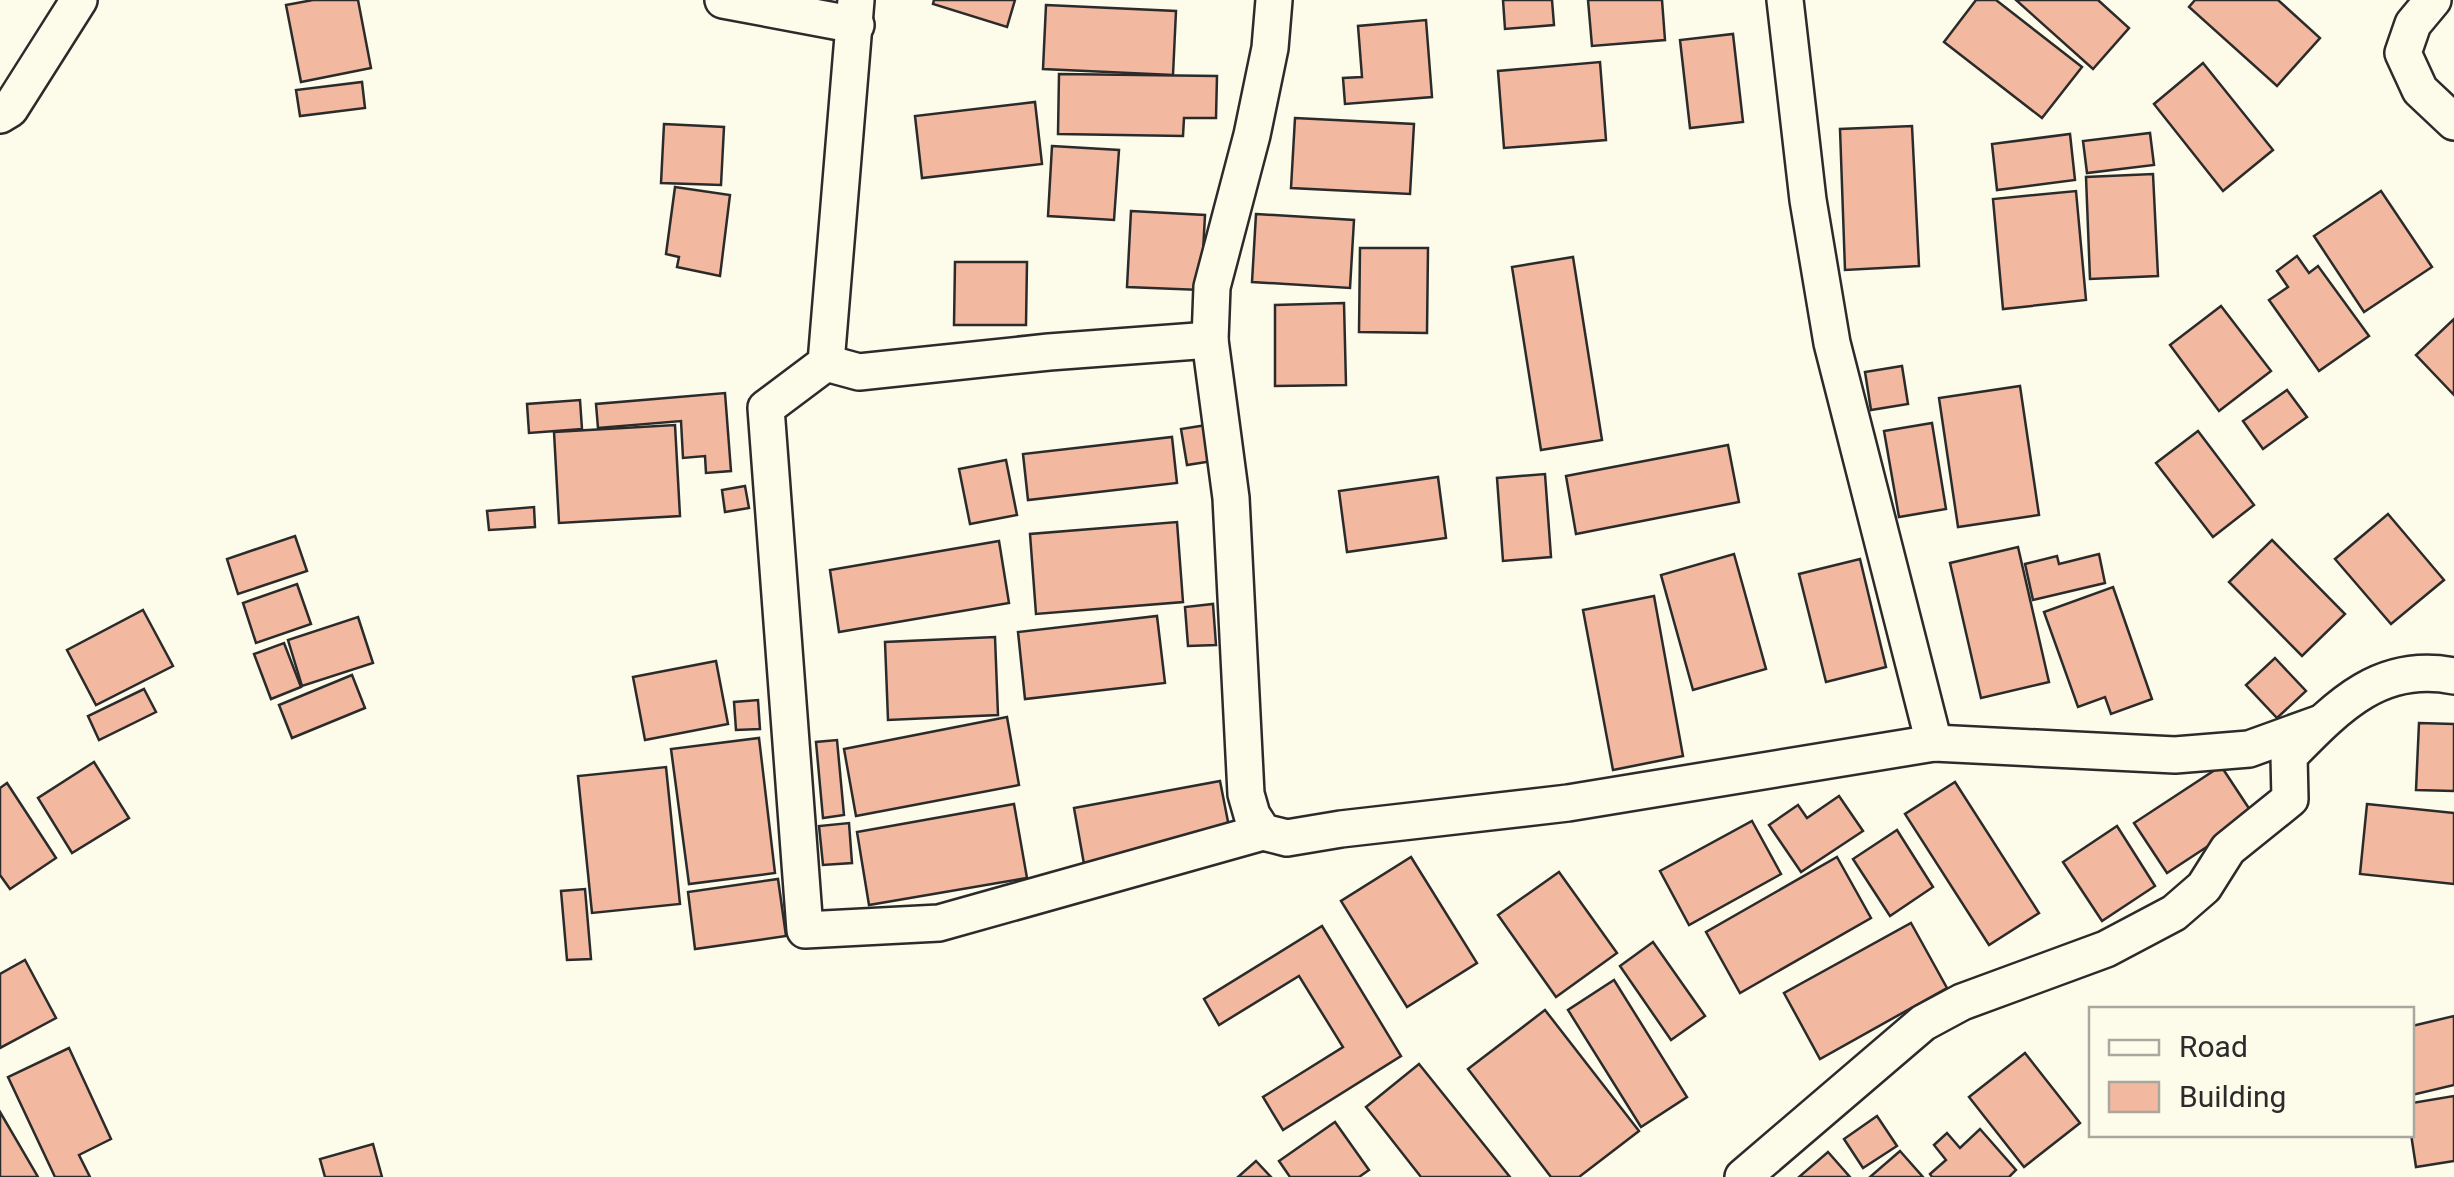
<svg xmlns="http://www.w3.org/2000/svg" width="2454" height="1177" font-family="Roboto,sans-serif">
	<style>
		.building { fill: #f2b8a0; stroke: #2b2b2b; stroke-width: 2.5 }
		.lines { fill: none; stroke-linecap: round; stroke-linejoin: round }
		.street-casing { stroke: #2b2b2b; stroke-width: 40 }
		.street { stroke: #fdfbea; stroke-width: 35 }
	</style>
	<rect width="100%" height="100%" fill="#fdfbea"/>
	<g class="building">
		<polygon points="313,0 358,0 371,68 301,82 286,5"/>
		<polygon points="934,0 1015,0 1007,27 933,4"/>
		<polygon points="1503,0 1552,0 1554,25 1505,29"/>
		<polygon points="1588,0 1662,0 1665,40 1592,46"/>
		<polygon points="1976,0 1996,0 2082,67 2042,118 1944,42"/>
		<polygon points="2016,0 2098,0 2129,28 2093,69"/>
		<polygon points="2195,0 2278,0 2320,38 2277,86 2189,7"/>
		<polygon points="1046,5 1176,11 1173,75 1043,69"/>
		<polygon points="1426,20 1432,97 1345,104 1343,78 1362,77 1358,26"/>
		<polygon points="1733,34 1743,122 1690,128 1680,40"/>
		<polygon points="1600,62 1606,140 1504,148 1498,71"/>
		<polygon points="2203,63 2273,150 2223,191 2154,104"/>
		<polygon points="1059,74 1217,76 1216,118 1184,118 1183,136 1058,134"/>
		<polygon points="362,82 365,108 300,116 296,90"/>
		<polygon points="1035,102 1042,164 922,178 915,116"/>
		<polygon points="1295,118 1414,124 1410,194 1291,188"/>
		<polygon points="664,124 724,127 721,185 661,183"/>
		<polygon points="1912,126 1919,266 1845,270 1840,129"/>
		<polygon points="2150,133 2154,165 2087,173 2083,141"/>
		<polygon points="2070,134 2075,180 1997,190 1992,144"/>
		<polygon points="1052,146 1119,150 1114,220 1048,216"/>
		<polygon points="2153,174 2158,276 2090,279 2086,177"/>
		<polygon points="675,187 730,195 720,276 677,267 679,257 666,254"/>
		<polygon points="2076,191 2086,300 2003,309 1993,199"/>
		<polygon points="2381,191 2432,267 2364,312 2314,236"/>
		<polygon points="1131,211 1205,215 1201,290 1127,287"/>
		<polygon points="1256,214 1354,220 1350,288 1252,282"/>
		<polygon points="1360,248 1428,248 1427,333 1359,332"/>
		<polygon points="2297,256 2309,273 2318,266 2369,336 2319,371 2269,300 2288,287 2277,271"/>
		<polygon points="1573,257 1602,440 1541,450 1512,267"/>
		<polygon points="955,262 1027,262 1026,325 954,325"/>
		<polygon points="1344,303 1346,385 1275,386 1275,305"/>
		<polygon points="2221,306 2271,371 2219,411 2170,345"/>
		<polygon points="2454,319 2454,395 2416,355"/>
		<polygon points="1902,366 1908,404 1871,410 1865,372"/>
		<polygon points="2020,386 2039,515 1958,527 1939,398"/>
		<polygon points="2287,390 2307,417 2263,449 2243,421"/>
		<polygon points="725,393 731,471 706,473 705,456 683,458 681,421 598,428 596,404"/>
		<polygon points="580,400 582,429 529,433 527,404"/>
		<polygon points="1932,423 1946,509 1899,517 1884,431"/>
		<polygon points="1213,424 1219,460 1187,465 1181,429"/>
		<polygon points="675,425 680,516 559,523 554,432"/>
		<polygon points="2198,431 2254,505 2213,537 2156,463"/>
		<polygon points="1172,437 1177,483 1028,500 1023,454"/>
		<polygon points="1728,445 1739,502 1576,534 1566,476"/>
		<polygon points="1006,460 1017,515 970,524 959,469"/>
		<polygon points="1545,474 1551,557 1503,561 1497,478"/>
		<polygon points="1438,477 1446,538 1347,552 1339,491"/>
		<polygon points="745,486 749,508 725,512 722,490"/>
		<polygon points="534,507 535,527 489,530 487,511"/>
		<polygon points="2388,514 2444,580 2391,624 2335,559"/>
		<polygon points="1177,522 1183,602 1036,614 1030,534"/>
		<polygon points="295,536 307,571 238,594 227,559"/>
		<polygon points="2272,540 2345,614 2302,656 2229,582"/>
		<polygon points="999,541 1009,603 839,632 830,570"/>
		<polygon points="2018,547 2049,682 1981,698 1950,563"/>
		<polygon points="1734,554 1766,669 1693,690 1661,575"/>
		<polygon points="2099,554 2105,583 2033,600 2025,564 2057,556 2059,564"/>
		<polygon points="1860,559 1886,667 1826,682 1799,574"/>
		<polygon points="297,584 311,624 256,643 243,603"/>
		<polygon points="2113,587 2152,699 2111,714 2105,697 2078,707 2044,612"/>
		<polygon points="1654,596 1683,756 1613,770 1583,610"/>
		<polygon points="1213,604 1216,645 1188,646 1185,607"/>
		<polygon points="143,610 173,666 96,705 67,650"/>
		<polygon points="1157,616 1165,683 1025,699 1018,632"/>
		<polygon points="358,617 373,663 302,686 288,640"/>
		<polygon points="995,637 998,715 888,720 885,642"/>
		<polygon points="284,643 301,687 271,699 254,654"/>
		<polygon points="2275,658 2306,691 2277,718 2246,685"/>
		<polygon points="716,661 728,724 645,740 633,677"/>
		<polygon points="352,675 365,708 292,738 279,705"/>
		<polygon points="144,689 156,712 99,740 88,716"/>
		<polygon points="758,700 760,729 736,730 734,702"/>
		<polygon points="1007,717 1019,785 856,816 844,749"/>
		<polygon points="2419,723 2454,724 2454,791 2416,790"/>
		<polygon points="759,738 775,873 689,884 671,749"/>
		<polygon points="837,740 844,815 823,818 816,742"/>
		<polygon points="94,762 129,818 72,853 38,798"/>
		<polygon points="2221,766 2254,816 2167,873 2134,823"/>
		<polygon points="666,767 680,904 592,913 578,776"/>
		<polygon points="1220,781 1231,837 1084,864 1074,808"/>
		<polygon points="1955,782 2039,913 1989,945 1905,814"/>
		<polygon points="7,783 56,858 10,889 0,875 0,788"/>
		<polygon points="1839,796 1863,831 1801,872 1769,825 1798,805 1807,818"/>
		<polygon points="1014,804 1027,878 869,905 857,832"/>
		<polygon points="2367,804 2454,813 2454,884 2360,874"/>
		<polygon points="1752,821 1781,874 1689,925 1660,871"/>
		<polygon points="849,823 852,863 823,865 819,826"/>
		<polygon points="2117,826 2155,886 2102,921 2063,862"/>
		<polygon points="1897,830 1933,887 1890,916 1853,859"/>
		<polygon points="1411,857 1477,963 1407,1007 1341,901"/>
		<polygon points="1837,857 1871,918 1740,993 1706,932"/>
		<polygon points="1559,872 1617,953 1556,997 1498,915"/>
		<polygon points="778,879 786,936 695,949 688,892"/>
		<polygon points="585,889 591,959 567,960 561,891"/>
		<polygon points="1911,923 1947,988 1820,1059 1784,993"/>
		<polygon points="1322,926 1401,1056 1283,1130 1263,1097 1343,1047 1299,976 1219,1025 1204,999"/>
		<polygon points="1653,942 1705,1016 1671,1040 1620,966"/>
		<polygon points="25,960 56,1018 0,1048 0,974"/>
		<polygon points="1614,980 1687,1097 1641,1127 1568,1010"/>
		<polygon points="1545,1010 1639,1131 1579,1177 1551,1177 1468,1069"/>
		<polygon points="2454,1016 2454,1085 2412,1095 2412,1026"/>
		<polygon points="69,1048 111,1139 79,1155 90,1177 55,1177 8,1077"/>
		<polygon points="2025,1053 2080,1123 2024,1167 1969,1097"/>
		<polygon points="1419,1064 1510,1177 1421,1177 1366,1107"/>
		<polygon points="2454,1096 2454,1161 2416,1167 2411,1134 2412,1103"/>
		<polygon points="0,1112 38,1177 0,1177"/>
		<polygon points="1877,1116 1897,1146 1863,1168 1844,1139"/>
		<polygon points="1335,1122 1369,1170 1359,1177 1290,1177 1279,1161"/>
		<polygon points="1980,1129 2016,1170 2009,1177 1932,1177 1930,1174 1946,1160 1934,1145 1947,1133 1960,1148"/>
		<polygon points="373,1144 382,1177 325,1177 320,1159"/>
		<polygon points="1900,1151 1923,1177 1870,1177"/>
		<polygon points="1828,1152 1850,1177 1799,1177"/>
		<polygon points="1256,1161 1271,1177 1238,1177"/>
	</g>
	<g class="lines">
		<g class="street-casing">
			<g id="street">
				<polyline points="723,0 856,25"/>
				<polyline points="856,0 826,363 766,408 805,930 939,923 1263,832"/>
				<polyline points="1274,0 1270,48 1252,135 1212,287 1210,340 1231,498 1246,794 1252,815 1263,832 1287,838 1341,829 1568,803 1934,743 2175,755 2249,749 2321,723"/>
				<polyline points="1785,0 1808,200 1832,343 1934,743"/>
				<polyline points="2433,0 2413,24 2403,53 2420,90 2454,122"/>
				<polyline points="0,115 10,109 79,0"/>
				<polyline points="826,363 859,372 1049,352 1210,340"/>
				<path d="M1743,1177L1923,1023L1962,1002L2106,949L2174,913L2204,887L2228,849L2290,799L2289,756C2337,707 2380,661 2454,676"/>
			</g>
		</g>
		<use href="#street" class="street"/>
	</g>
	<rect x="2089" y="1007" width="325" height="130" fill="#fdfbea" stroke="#a9a89e" stroke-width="2.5"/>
	<rect x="2109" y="1040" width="50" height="15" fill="#fdfbea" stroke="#a9a89e" stroke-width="2.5"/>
	<text x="2179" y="1057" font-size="30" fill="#2b2b2b">Road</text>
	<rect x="2109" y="1082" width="50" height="30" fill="#f2b8a0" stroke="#a9a89e" stroke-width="2.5"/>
	<text x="2179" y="1107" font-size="30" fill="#2b2b2b">Building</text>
</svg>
